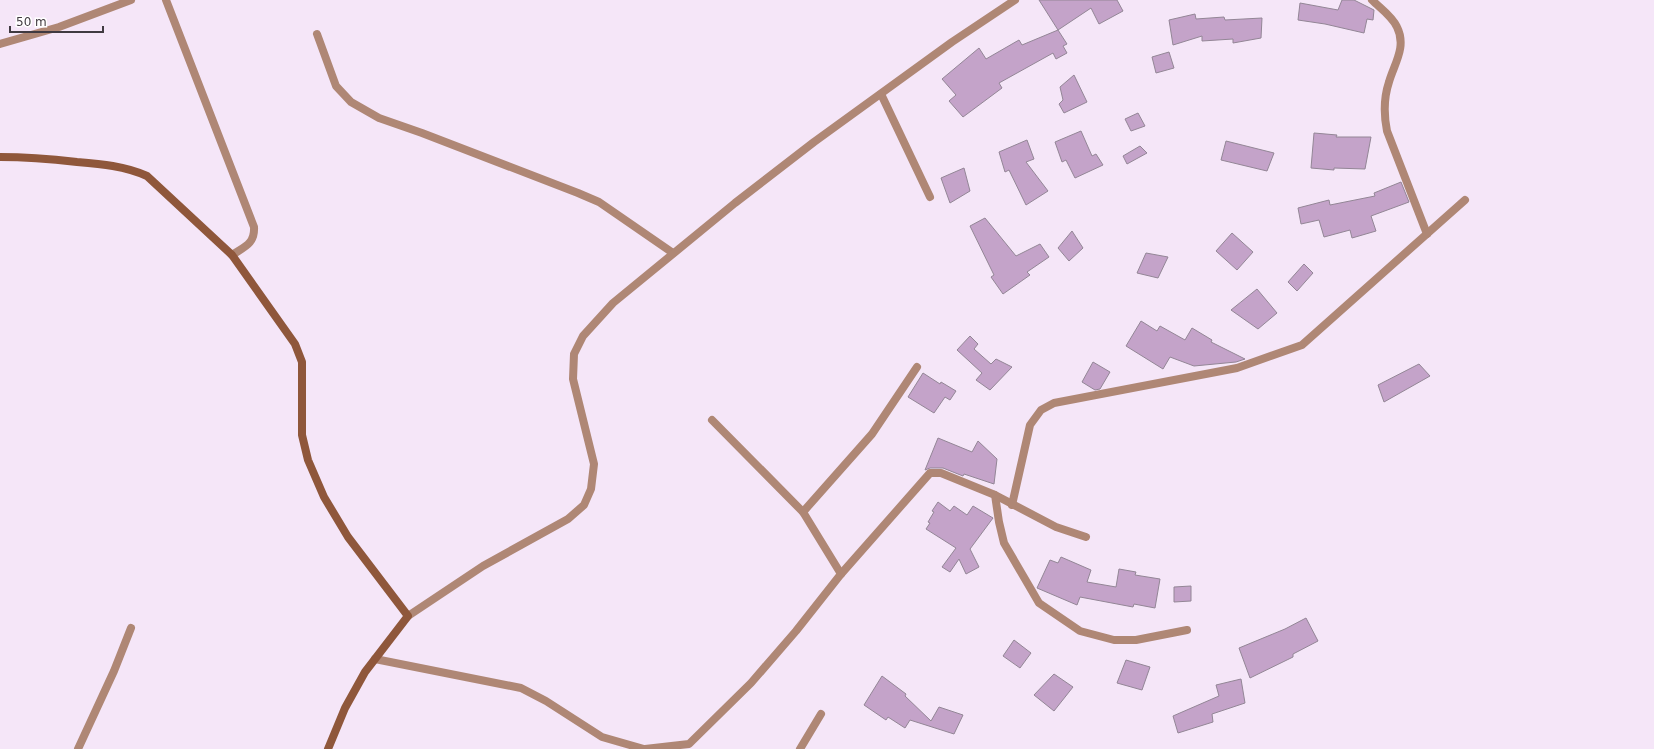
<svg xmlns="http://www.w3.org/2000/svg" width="1654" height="749" font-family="'DejaVu Sans',sans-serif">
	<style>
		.building { fill: #c4a3c9; stroke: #938696 }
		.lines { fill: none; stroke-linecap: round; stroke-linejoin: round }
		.street { stroke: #af8775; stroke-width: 8 }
		.secondary { stroke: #8f573b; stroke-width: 8 }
	</style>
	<rect width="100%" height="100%" fill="#f5e6f8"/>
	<g class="building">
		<polygon points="1039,0 1117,0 1123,11 1099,24 1091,8 1058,30"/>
		<polygon points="1342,0 1354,0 1374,10 1373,20 1367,19 1364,33 1325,24 1298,20 1300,3 1338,10"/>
		<polygon points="1195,14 1196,19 1224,17 1225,20 1262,18 1261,38 1233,43 1233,39 1202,41 1202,36 1173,45 1169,20"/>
		<polygon points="1058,30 1067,44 1063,46 1067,53 1056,59 1053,53 999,83 1002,88 963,117 949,101 956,95 942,79 979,48 986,59 1019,40 1022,45"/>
		<polygon points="1169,52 1174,68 1156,73 1152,57"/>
		<polygon points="1074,75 1087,102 1064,113 1059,104 1063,100 1060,87"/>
		<polygon points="1138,113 1145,126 1131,131 1125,119"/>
		<polygon points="1081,131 1092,156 1096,154 1103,165 1075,178 1066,160 1062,162 1055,142"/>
		<polygon points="1314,133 1337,135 1336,137 1371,137 1365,169 1334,168 1334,170 1311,168"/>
		<polygon points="1027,140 1034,159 1026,162 1048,191 1026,205 1009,170 1005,172 999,152"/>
		<polygon points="1226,141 1274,153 1267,171 1221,160"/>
		<polygon points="1140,146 1147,153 1127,164 1123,156"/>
		<polygon points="964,168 970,191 950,203 941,178"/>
		<polygon points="1401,182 1409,202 1371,216 1376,231 1352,238 1350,230 1324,237 1319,220 1301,224 1298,208 1329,200 1330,205 1375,196 1374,193"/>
		<polygon points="985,218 1016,256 1040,244 1049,257 1027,272 1030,275 1003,294 991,277 994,275 970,226"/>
		<polygon points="1072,231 1083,248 1069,261 1058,248"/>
		<polygon points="1232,233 1253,252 1237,270 1216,251"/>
		<polygon points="1146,253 1168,257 1158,278 1137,273"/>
		<polygon points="1304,264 1313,273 1297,291 1288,282"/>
		<polygon points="1257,289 1277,313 1258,329 1231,310"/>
		<polygon points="1141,321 1157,331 1160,326 1185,340 1192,328 1212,340 1211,342 1245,359 1236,362 1194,366 1170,357 1163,369 1126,346"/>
		<polygon points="970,336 978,344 974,349 991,364 996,359 1012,367 990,390 976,380 982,373 957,350"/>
		<polygon points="1093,362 1110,372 1100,389 1095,390 1082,382"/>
		<polygon points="1419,364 1430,376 1384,402 1378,385"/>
		<polygon points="923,373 940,384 941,382 956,391 950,400 945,397 934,413 908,397"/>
		<polygon points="938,438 972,452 978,441 997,459 994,484 964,474 963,476 943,468 930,468 925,470"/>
		<polygon points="938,502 950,511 954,506 967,515 973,506 993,518 970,549 979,567 966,574 959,559 950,572 942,567 956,548 926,529 930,523 928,522 934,512 932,511"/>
		<polygon points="1061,557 1091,570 1087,582 1116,587 1119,569 1136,572 1135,575 1160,579 1155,608 1134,604 1133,607 1080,597 1077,605 1037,588 1050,560 1058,563"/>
		<polygon points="1191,586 1191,601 1174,602 1174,587"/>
		<polygon points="1306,618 1318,641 1293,654 1293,657 1250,678 1239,648 1285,629"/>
		<polygon points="1014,640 1031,653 1020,668 1003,656"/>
		<polygon points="1126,660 1150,667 1142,690 1117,683"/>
		<polygon points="1054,674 1073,687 1054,711 1034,695"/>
		<polygon points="882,676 906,694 905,696 931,721 939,707 963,715 954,734 910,720 905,728 888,717 886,720 864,705"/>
		<polygon points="1241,679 1245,703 1212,714 1213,722 1178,733 1173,716 1219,696 1216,685"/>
	</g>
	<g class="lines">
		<g class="street">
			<path d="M166,0L254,227C255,244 244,247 232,255"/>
			<path d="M1372,0C1380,8 1392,16 1397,27C1407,47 1394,64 1389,82C1384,97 1384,116 1387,131L1427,234"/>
			<polyline points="317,34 336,86 351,102 379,118 422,133 578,193 599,202 673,253"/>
			<polyline points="0,44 59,27 131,0"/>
			<polyline points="881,94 930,197"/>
			<polyline points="712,420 803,512 841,574"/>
			<polyline points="995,495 1056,527 1086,537"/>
			<polyline points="1012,505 1030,425 1041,410 1054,403 1237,368 1302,345 1465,200"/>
			<polyline points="803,512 872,434 917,367"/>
			<polyline points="408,616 483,566 568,519 584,505 591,489 594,464 573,379 574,354 583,336 613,303 735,203 814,142 952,42 1015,0"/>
			<polyline points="375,659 521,688 546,701 602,737 644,749"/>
			<polyline points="78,749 114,671 131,628"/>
			<polyline points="645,749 689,744 751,683 796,631 841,574 930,473 941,473 995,495 999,522 1004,543 1039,603 1080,631 1114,640 1136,640 1187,630"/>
			<polyline points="800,749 821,714"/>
		</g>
		<path class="secondary" d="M0,157C26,157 51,159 77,162C101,164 125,166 147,176L232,255L295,344L302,362V435L308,460L324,497L348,537L408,616L365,672L345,708L328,749"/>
	</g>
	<path d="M10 26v6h93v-6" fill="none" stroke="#403a41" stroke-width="2"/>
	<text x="16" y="26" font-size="12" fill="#403a41" stroke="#ffffff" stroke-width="3" paint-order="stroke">50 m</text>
</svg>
